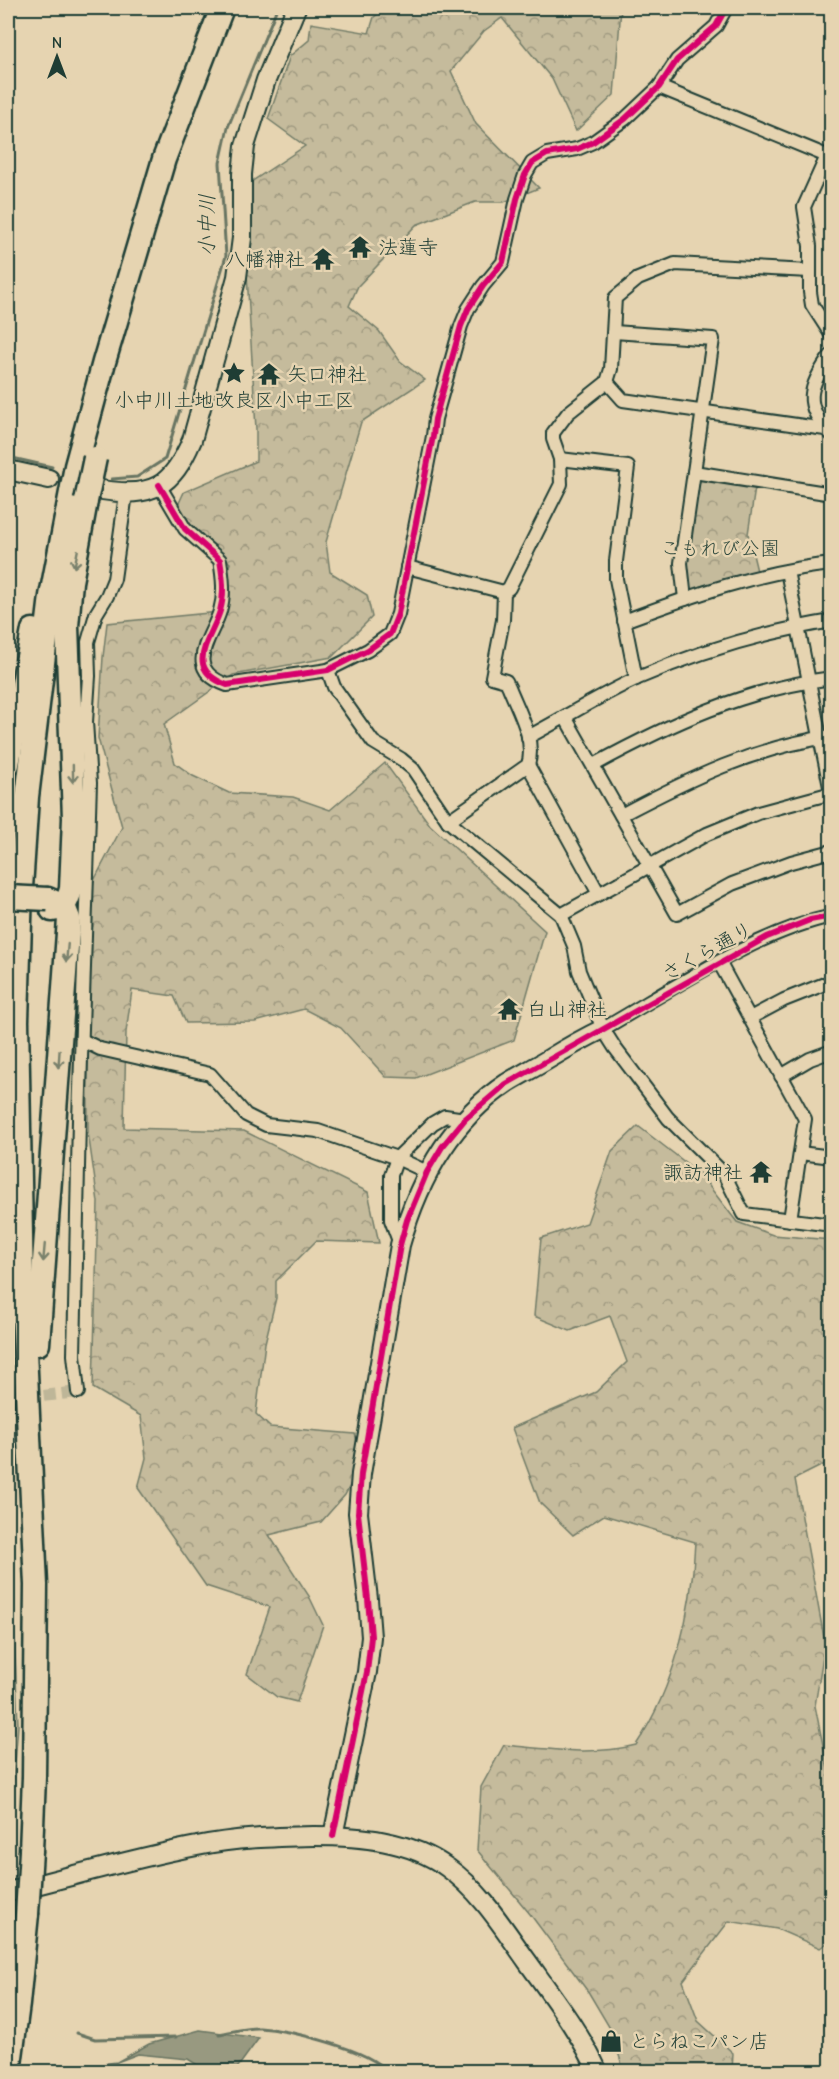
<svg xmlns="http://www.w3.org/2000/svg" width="839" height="2079" font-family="'Comic Neue','Klee One',sans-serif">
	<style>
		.forest { fill: url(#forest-crowns); stroke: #727c68; stroke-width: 1.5 }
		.water { fill: #989980; stroke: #687462; stroke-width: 1.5 }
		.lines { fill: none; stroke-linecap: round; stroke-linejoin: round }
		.stream { stroke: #687462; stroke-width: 3 }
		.street-tunnel { stroke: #beb698; stroke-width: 12; stroke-dasharray: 12 6; stroke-linecap: butt }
		.street-casing { stroke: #1f3d34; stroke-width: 16 }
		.secondary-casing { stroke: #1f3d34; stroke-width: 22 }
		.highway-casing { stroke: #1f3d34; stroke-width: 27 }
		.street { stroke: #e6d4b1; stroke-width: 12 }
		.secondary { stroke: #e6d4b1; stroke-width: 18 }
		.highway { stroke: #e6d4b1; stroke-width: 22 }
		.highway-bridge-casing { stroke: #1f3d34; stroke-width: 27; stroke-linecap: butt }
		.highway-bridge { stroke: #e6d4b1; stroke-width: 22 }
		.cycleway-casing { stroke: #e6d4b1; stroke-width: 10 }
		.cycleway { stroke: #d6006c; stroke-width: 6 }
		.oneway { stroke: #79816c }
		.labels { text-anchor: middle; stroke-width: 5; stroke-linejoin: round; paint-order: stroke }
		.poi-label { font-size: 20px; fill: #1f3d34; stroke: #e6d4b1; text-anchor: start }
		.park-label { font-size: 20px; fill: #304a3e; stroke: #e6d4b1 }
		.street-label { font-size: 20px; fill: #1f3d34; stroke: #e6d4b1 }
		.water-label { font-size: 21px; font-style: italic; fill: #314b3f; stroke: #e6d4b1 }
	</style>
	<defs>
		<pattern id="forest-crowns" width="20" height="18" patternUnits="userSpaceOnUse" patternTransform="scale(1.5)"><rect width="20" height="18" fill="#c5bb9c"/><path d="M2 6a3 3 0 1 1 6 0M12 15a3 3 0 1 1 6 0" fill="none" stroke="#9f9980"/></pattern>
	</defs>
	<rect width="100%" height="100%" fill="#e6d4b1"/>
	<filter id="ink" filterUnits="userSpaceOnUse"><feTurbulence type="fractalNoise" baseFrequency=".0167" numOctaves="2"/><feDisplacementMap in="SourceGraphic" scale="12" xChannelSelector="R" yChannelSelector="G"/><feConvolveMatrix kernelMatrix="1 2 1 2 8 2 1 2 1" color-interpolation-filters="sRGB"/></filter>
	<g filter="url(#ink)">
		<g class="forest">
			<polygon points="444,8 621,8 614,95 576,131 552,79 502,18 484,31 451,71 476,124 539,188 504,202 475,202 416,225 358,286 349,306 379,331 400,361 425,380 361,422 326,542 330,572 367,595 372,617 332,657 233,675 164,724 175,763 193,776 229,793 293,797 330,810 385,763 430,825 545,931 514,1040 416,1078 386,1077 341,1028 304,1009 255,1022 186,1023 174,996 132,990 126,1032 124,1128 244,1131 368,1192 379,1243 316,1241 276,1281 276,1298 265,1343 256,1414 270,1427 355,1434 363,1461 345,1495 321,1522 269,1535 309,1596 323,1625 297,1702 277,1697 247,1674 270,1607 206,1586 138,1488 146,1458 141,1416 93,1388 98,1202 88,1132 87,894 122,827 98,738 103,657 107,623 219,612 230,563 174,514 184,492 256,461 256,429 242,188 305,146 268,119 290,56 309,40 311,23 369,33 374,17 385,9"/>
			<polygon points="699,480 755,488 748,534 757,571 690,589 687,562"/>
			<path d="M638,1126L699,1173L737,1222L773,1235L831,1240V1461L795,1479L825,1643L815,1706L831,1784V1940L820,1948L777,1929L729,1921L683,1981L698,2021L733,2053L732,2071H624L611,2030L589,1993L530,1914L477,1850L481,1787L504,1745C548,1749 593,1756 636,1745C675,1686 692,1612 695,1542L604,1515L573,1535L540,1503L512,1428L596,1392L627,1362L610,1316L570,1331L534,1316L541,1238L587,1223L612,1151Z"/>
			<polygon points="8,1597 13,1604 18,1725 13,1788 8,1788"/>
		</g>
		<polygon class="water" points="200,2030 259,2038 235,2071 207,2071 188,2059 138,2054 117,2062 111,2071 77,2071 78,2067 117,2062 149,2044"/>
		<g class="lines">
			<g class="stream">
				<polyline points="8,457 52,467"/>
				<polyline points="112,479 137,477 165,459 226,256 220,163 228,127 277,8"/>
				<polyline points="77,2033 95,2039 176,2037"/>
				<path d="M219,2034C232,2032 247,2027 260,2028C288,2030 370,2049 387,2072"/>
			</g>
			<polyline class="street-tunnel" points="8,1400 78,1392"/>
			<g class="street-casing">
				<g id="street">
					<polyline points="659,87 832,158"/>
					<polyline points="827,156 804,207 810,246 810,292 812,305 832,336"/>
					<polyline points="614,332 713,339 681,563 685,599"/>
					<path d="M832,354C808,386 802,406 832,435"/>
					<polyline points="607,382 623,400 825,429"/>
					<polyline points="560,459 628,467 616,561 616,579 636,679"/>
					<polyline points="694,472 832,494"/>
					<path d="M159,485L185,529L220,560C223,578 225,594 220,611C211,640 182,668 227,685L328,670L368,650L390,634L398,614L433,436L435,419L461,326L468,309L483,286L503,262L517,199L525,175L532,163L547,154L577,149L593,142L625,119L659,87L677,60L716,26L726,8"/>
					<polyline points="407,567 504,592"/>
					<polyline points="787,571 832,797"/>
					<path d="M624,621C691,596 760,571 832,564"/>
					<polyline points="328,670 334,687 373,742 401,759 413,769 448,821 561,915 574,946 579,971 603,1029 615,1048 668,1118 724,1174 744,1214 832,1225"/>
					<polyline points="565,717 677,914 732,884 791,862 832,851"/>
					<path d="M528,737C564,718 600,695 638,678C700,651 764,632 832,621"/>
					<polyline points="528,765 599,894"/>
					<path d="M594,765C669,724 745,689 832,678"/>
					<path d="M621,815C691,778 753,748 832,736"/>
					<path d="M448,821L528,765C536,740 518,710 509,687L506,681L492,677L503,620L504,592L509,588L561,484L560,459L553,439V433L568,413L607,382L611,369L615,298L638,279L675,264L810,271"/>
					<polyline points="561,915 707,834 758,813 832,793"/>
					<polyline points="719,962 805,1119 790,1220"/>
					<polyline points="750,1018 784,1000 832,981"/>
					<path d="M603,1029C673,989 754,933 832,916"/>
					<polyline points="82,1040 100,1049 210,1074 246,1115 266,1125 318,1131 397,1158 427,1172"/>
					<polyline points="781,1076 810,1059 832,1051"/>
					<polyline points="800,1153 832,1157"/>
					<polyline points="400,1244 391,1220 391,1175 397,1158 433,1123 445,1116 465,1119"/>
					<polyline points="78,1392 74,1355 79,1120 90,783 86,722 89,676 88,642 96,614 107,596 114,579 126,494"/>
				</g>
			</g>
			<g class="secondary-casing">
				<g id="secondary">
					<polyline points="8,470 49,479"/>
					<path d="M102,490C152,498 172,487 192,440L237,277L242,238V174L245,146L266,80L296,8"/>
					<path d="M333,1836L367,1672L371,1637L368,1599L358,1513L361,1474L400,1245C418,1181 450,1121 507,1083C520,1075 534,1068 547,1060C565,1049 584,1038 603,1029"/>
					<path d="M8,1892C70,1877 133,1858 197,1846C235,1838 275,1837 314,1836C359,1836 410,1840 448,1868C481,1891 504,1929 527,1961C552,1996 580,2032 598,2072"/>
				</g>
			</g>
			<g class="highway-casing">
				<g id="highway">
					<polyline points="8,764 33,630"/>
					<path d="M52,910C65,909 68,900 71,889L74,818L67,626L71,582L86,501"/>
					<polyline points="38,1344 69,919 64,906 48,899"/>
					<polyline points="31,1851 34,1777 36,1585 22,1287 17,1021 21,888 27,797 51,596 76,466 104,362 164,159 222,8"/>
					<polyline points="9,2072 18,2004 27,1914"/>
				</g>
			</g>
			<use href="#street" class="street"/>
			<use href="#secondary" class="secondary"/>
			<use href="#highway" class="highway"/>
			<g class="highway-bridge-casing">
				<g id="highway-bridge">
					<polyline points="86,501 95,458"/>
					<polyline points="8,897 48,899"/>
					<polyline points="27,1914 31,1851"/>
				</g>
			</g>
			<use href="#highway-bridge" class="highway-bridge"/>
			<g class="cycleway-casing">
				<g id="cycleway">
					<path d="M159,485L185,529L220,560C223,578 225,594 220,611C211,640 182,668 227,685L328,670L368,650L390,634L398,614L433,436L435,419L461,326L468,309L483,286L503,262L517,199L525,175L532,163L547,154L577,149L593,142L625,119L659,87L677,60L716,26L726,8"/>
					<polyline points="333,1836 367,1672 371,1637 368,1599 358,1513 361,1474 400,1245 407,1220 427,1172 442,1147 465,1119 506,1084 767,937 810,920 832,916"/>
				</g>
			</g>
			<use href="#cycleway" class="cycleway"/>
		</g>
		<defs><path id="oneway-shaft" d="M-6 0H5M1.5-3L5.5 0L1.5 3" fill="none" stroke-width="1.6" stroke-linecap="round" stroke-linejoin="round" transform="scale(1.5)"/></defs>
		<g class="oneway">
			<use href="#oneway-shaft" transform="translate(76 559) rotate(101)"/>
			<use href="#oneway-shaft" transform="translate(73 774) rotate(89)"/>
			<use href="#oneway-shaft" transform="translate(67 953) rotate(95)"/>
			<use href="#oneway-shaft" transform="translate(59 1059) rotate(94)"/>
			<use href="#oneway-shaft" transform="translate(44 1253) rotate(95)"/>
		</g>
	</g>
	<defs>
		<g id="temple-bare" transform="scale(1.8)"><path d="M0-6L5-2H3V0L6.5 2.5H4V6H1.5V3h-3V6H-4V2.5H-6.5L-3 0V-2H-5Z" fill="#1f3d34" stroke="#e6d4b1" stroke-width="2.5" paint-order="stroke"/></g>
		<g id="sight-bare" transform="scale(1.8)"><path d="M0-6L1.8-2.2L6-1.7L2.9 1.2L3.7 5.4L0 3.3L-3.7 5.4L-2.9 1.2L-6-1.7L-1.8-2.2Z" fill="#1f3d34" stroke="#e6d4b1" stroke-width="2.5" paint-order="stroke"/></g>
		<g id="shop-bare" transform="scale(1.8)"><path d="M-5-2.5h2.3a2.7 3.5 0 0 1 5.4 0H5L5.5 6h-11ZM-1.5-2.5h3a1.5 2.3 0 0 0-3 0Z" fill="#1f3d34" stroke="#e6d4b1" stroke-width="2.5" paint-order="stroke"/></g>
	</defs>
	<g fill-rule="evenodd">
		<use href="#temple-bare" x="360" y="247"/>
		<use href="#temple-bare" x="323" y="259"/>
		<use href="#sight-bare" x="234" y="373"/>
		<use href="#temple-bare" x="269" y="374"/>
		<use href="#temple-bare" x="509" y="1009"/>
		<use href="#temple-bare" x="761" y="1172"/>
		<use href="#shop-bare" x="611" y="2041"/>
	</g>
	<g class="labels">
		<g class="poi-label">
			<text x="378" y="254">法蓮寺</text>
			<text x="305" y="266" text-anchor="end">八幡神社</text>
			<text x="287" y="381">矢口神社</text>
			<text x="234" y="407" text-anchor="middle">小中川土地改良区小中工区</text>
			<text x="527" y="1016">白山神社</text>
			<text x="743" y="1179" text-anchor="end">諏訪神社</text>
			<text x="629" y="2048">とらねこパン店</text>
		</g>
		<g class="park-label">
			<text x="720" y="555">こもれび公園</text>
		</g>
		<g class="street-label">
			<text transform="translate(707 951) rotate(-29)" y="7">さくら通り</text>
		</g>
		<g class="water-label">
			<text transform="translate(207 225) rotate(-90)" y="7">小中川</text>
		</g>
	</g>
	<rect width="839" height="2079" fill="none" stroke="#e6d4b1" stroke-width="30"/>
	<rect x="15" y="15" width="809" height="2049" fill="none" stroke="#1f3d34" stroke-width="2" filter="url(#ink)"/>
	<g transform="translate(57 57)" stroke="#e6d4b1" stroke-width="4.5" paint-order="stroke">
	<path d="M0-4.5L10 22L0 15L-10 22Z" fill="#1f3d34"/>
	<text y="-9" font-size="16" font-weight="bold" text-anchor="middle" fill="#1f3d34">N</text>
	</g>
</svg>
